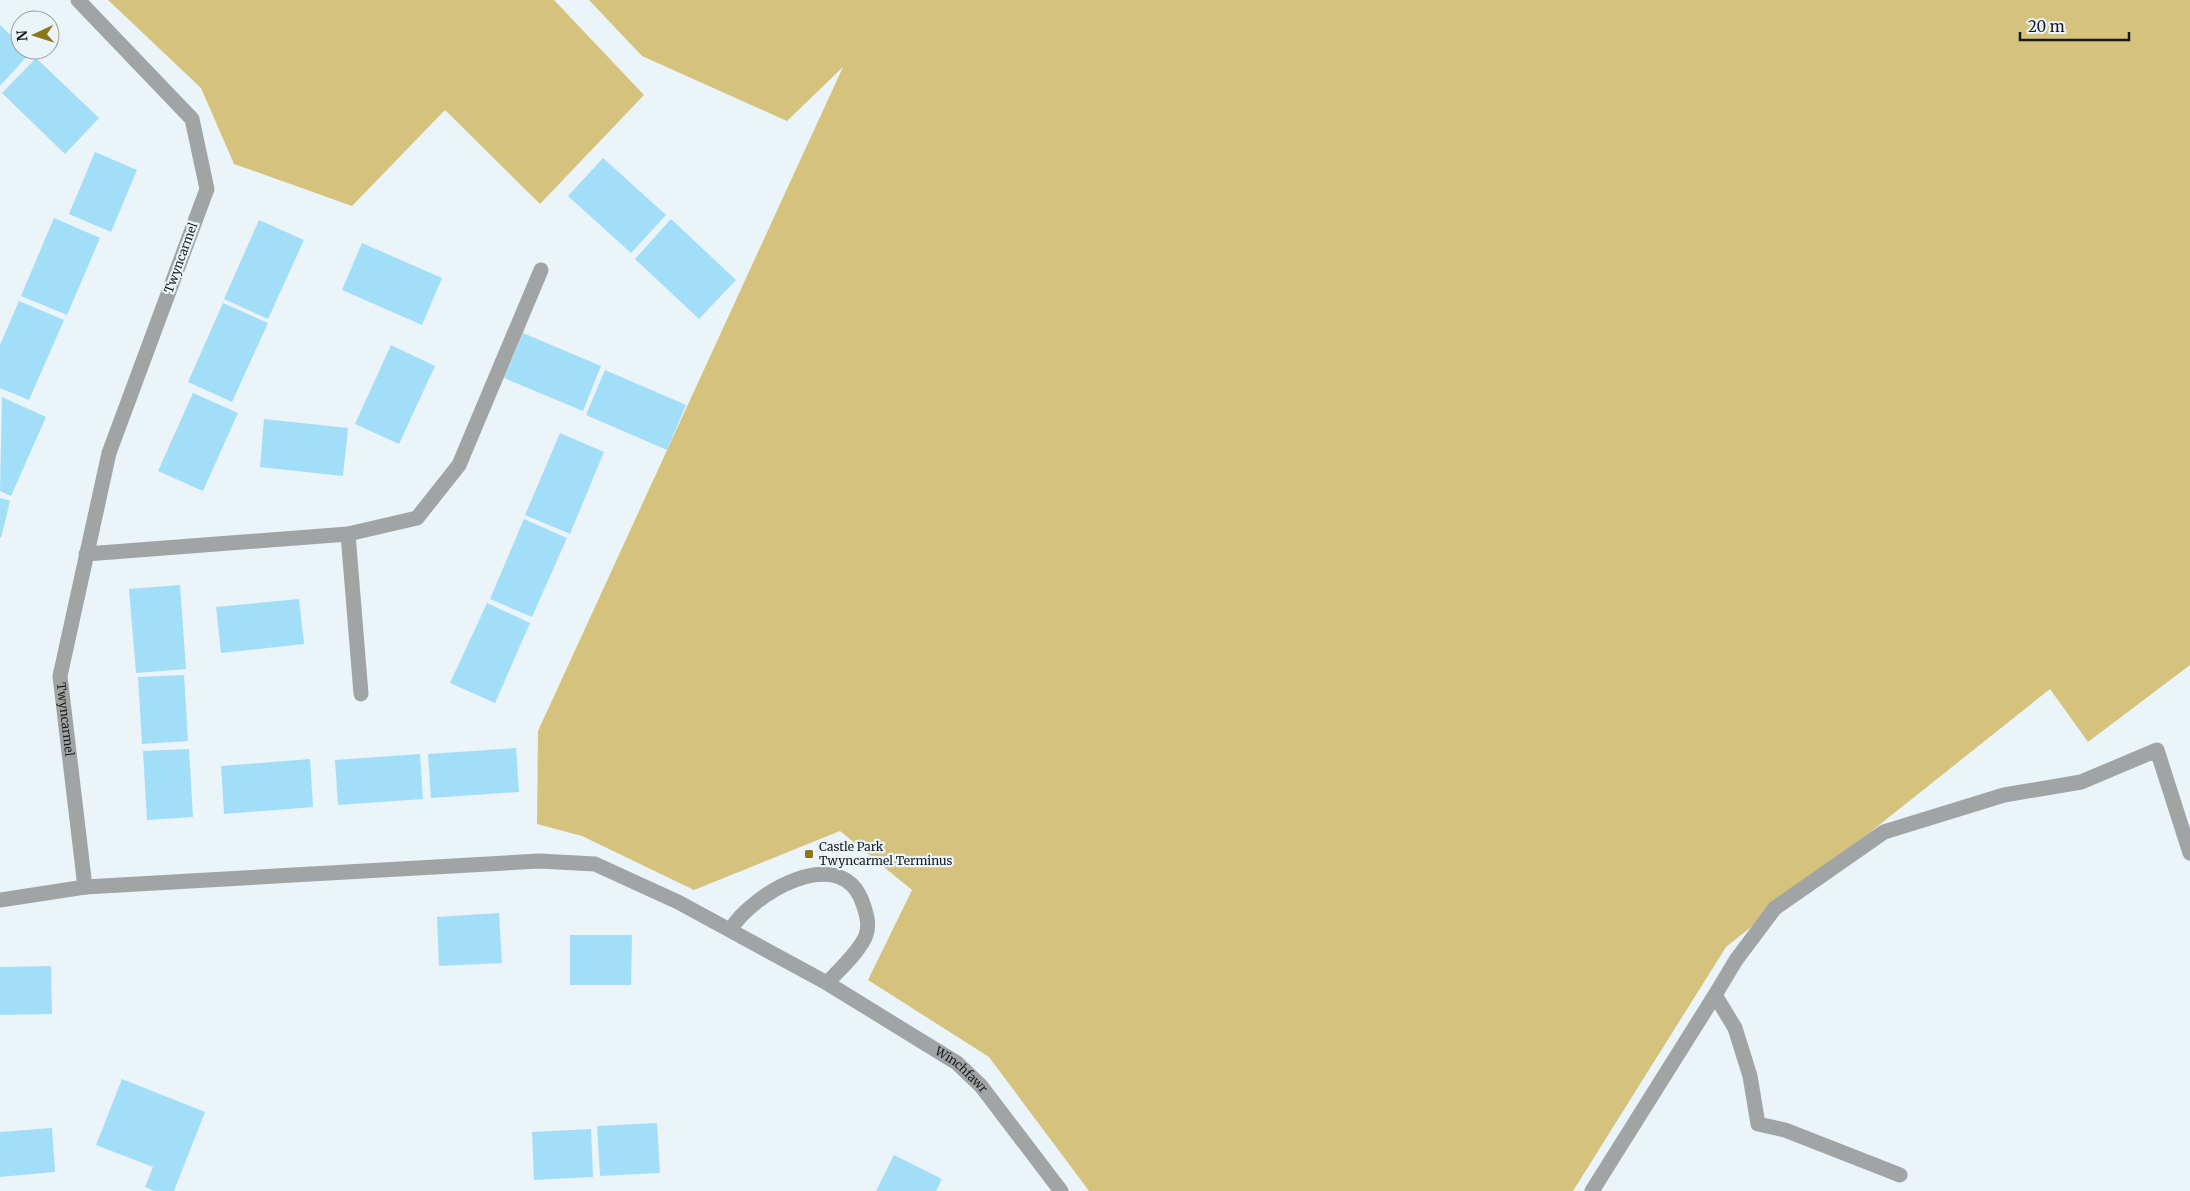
<svg xmlns="http://www.w3.org/2000/svg" width="2190" height="1191" font-family="Merriweather,serif">
	<style>
		.green { fill: #d5c37d }
		.building { fill: #a2def8 }
		.lines { fill: none; stroke-linecap: round; stroke-linejoin: round }
		.lane { stroke: #a0a4a5; stroke-width: 15 }
		.street { stroke: #a0a4a5; stroke-width: 15 }
		.poi-dot { fill: #8b771c; stroke: #ebf4f8; stroke-width: 2 }
		.labels { text-anchor: middle; stroke-width: 4.5; stroke-linejoin: round; paint-order: stroke }
		.street-label { font-size: 12px; fill: #171a1c; stroke: #ebf4f8 }
		.poi-label { font-size: 12px; fill: #171a1c; stroke: #ebf4f8; text-anchor: start }
	</style>
	<rect width="100%" height="100%" fill="#ebf4f8"/>
	<g class="green">
		<polygon points="108,0 554,0 644,95 540,204 445,110 352,206 234,164 201,88"/>
		<polygon points="589,0 2190,0 2190,665 2088,742 2050,689 1726,947 1573,1191 1089,1191 989,1057 868,980 912,890 840,831 694,890 582,836 537,824 538,731 843,67 787,121 642,56"/>
	</g>
	<g class="building">
		<polygon points="0,25 20,44 20,50 26,50 30,53 0,86"/>
		<polygon points="36,58 99,118 65,154 2,93"/>
		<polygon points="95,152 137,170 111,232 69,214"/>
		<polygon points="603,158 666,215 631,253 568,196"/>
		<polygon points="54,218 100,238 67,315 21,296"/>
		<polygon points="671,219 736,280 699,319 635,259"/>
		<polygon points="259,220 304,240 268,319 224,299"/>
		<polygon points="362,243 442,278 422,325 342,290"/>
		<polygon points="19,301 64,320 29,400 0,388 0,345"/>
		<polygon points="223,303 268,323 232,402 188,382"/>
		<polygon points="523,333 601,366 583,411 504,378"/>
		<polygon points="391,345 435,366 399,444 355,424"/>
		<polygon points="605,370 686,405 667,450 586,415"/>
		<polygon points="193,393 238,413 203,491 158,471"/>
		<polygon points="2,397 46,417 11,496 0,491"/>
		<polygon points="264,419 348,428 343,476 260,467"/>
		<polygon points="560,433 604,452 570,534 525,515"/>
		<polygon points="0,498 10,501 1,538 0,537"/>
		<polygon points="524,519 567,538 532,617 490,599"/>
		<polygon points="180,585 186,669 136,673 129,589"/>
		<polygon points="299,599 304,644 221,653 216,607"/>
		<polygon points="487,603 530,623 495,703 450,683"/>
		<polygon points="184,675 188,741 142,744 138,677"/>
		<polygon points="516,748 519,792 431,798 428,754"/>
		<polygon points="189,749 193,817 147,820 143,751"/>
		<polygon points="420,754 423,799 338,805 335,760"/>
		<polygon points="310,759 313,807 224,814 221,766"/>
		<polygon points="499,913 502,963 439,966 437,917"/>
		<polygon points="570,935 632,935 631,985 570,985"/>
		<polygon points="51,966 52,1014 0,1015 0,967"/>
		<polygon points="122,1079 205,1112 174,1191 155,1191 145,1187 153,1167 96,1145"/>
		<polygon points="657,1123 660,1173 600,1176 597,1126"/>
		<polygon points="52,1128 55,1172 0,1177 0,1132"/>
		<polygon points="591,1129 593,1177 534,1180 532,1132"/>
		<polygon points="894,1155 942,1179 936,1191 876,1191"/>
	</g>
	<g class="lines">
		<g class="lane">
			<path d="M731,929C752,894 839,842 862,901C866,912 870,924 866,935C861,950 838,971 827,983"/>
			<polyline points="1715,995 1736,960 1775,908 1884,832 2004,795 2081,782 2157,750 2190,853"/>
			<polyline points="1592,1191 1715,995 1735,1028 1750,1076 1758,1124 1785,1130 1900,1175"/>
		</g>
		<g class="street">
			<path id="s1" d="M78,0L192,119L207,189L109,453L60,676L85,887"/>
			<polyline points="348,534 361,694"/>
			<polyline points="86,554 348,534 417,518 459,465 541,270"/>
			<path id="s2" d="M0,900L85,887L539,861L595,864L678,902L827,983L957,1063L981,1086L1061,1191"/>
		</g>
	</g>
	<rect class="poi-dot" x="804" y="849" width="10" height="10" rx="2.5"/>
	<g class="labels">
		<g class="street-label">
			<text transform="translate(181 258) rotate(-70)" y="4">Twyncarmel</text>
			<text dy="4" stroke="none"><textPath href="#s1" startOffset="790">Twyncarmel</textPath></text>
			<text dy="4" stroke="none"><textPath href="#s2" startOffset="1018">Winchfawr</textPath></text>
		</g>
		<g class="poi-label">
			<text x="819" y="851">Castle Park<tspan x="819" dy="14">Twyncarmel Terminus</tspan></text>
		</g>
	</g>
	<g transform="translate(35 35) rotate(266)"><circle r="24" fill="#ebf4f8" stroke="#969da0"/>
	<path d="M0-4L9 19L0 12L-9 19Z" fill="#8b771c"/>
	<text y="-8" font-size="14" font-weight="bold" text-anchor="middle" fill="#171a1c">N</text>
	</g>
	<path d="M2020 32v8h109v-8" fill="none" stroke="#171a1c" stroke-width="2.5"/>
	<text x="2028" y="32" font-size="15" fill="#171a1c" stroke="#ebf4f8" stroke-width="4" paint-order="stroke">20 m</text>
</svg>
